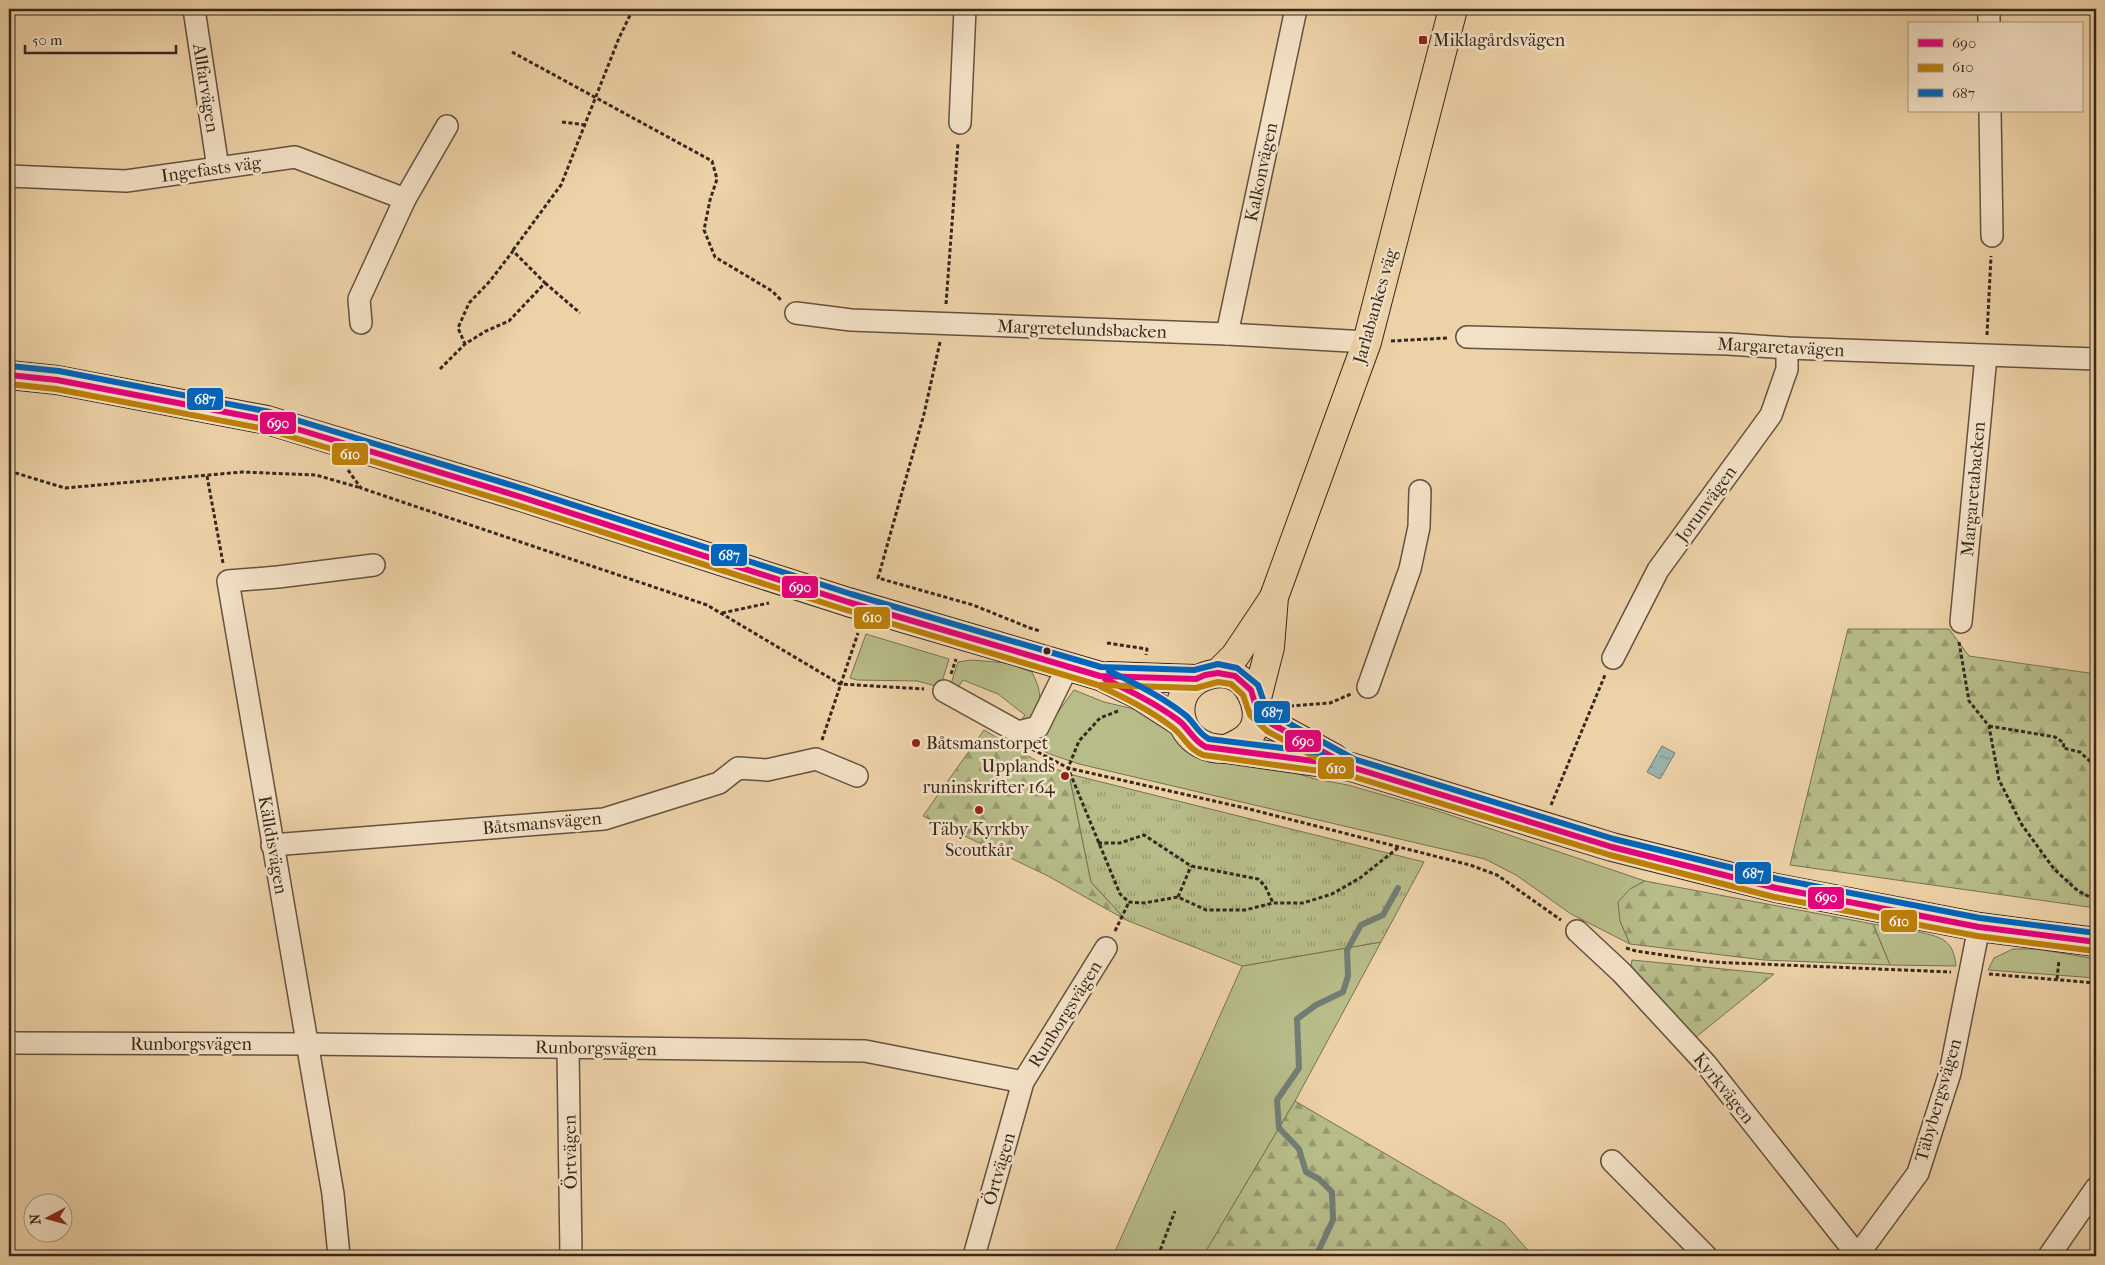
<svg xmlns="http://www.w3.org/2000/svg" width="2105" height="1265" font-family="'IM FELL French Canon',serif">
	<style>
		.green { fill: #b7bc88; stroke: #767253 }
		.forest { fill: url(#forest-firs); stroke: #767253 }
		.park { fill: url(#park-tufts); stroke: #767253 }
		.water { fill: url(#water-ripples); stroke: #727d75 }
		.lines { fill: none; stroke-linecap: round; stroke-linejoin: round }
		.stream { stroke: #727d75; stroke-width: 6 }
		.minor-casing { stroke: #635240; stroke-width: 24 }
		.major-casing { stroke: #35281e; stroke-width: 30 }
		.path { stroke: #35281e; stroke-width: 3; stroke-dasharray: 4 2.5; stroke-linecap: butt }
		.minor { stroke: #f3e1c6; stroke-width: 21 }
		.major { stroke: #edd1a7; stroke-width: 28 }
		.bus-1-casing { stroke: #f3e1c6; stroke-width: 10 }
		.bus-2-casing { stroke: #f3e1c6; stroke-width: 10 }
		.bus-3-casing { stroke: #f3e1c6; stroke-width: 10 }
		.bus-1 { stroke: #e5007d; stroke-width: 6 }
		.bus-2 { stroke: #bd8009; stroke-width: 6 }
		.bus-3 { stroke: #0065bd; stroke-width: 6 }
		.poi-dot { fill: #8f2418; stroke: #f3e1c6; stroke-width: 2 }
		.bus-dot { fill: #35281e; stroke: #f3e1c6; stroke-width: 2 }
		.labels { text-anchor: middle; stroke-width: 5; stroke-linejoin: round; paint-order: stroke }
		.poi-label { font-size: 18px; fill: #35281e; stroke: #f3e1c6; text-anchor: start }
		.street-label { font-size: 18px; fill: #35281e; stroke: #f3e1c6 }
		.line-badge { stroke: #f3e1c6; stroke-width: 2 }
		.badge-label { font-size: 14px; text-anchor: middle; font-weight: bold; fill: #fff }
	</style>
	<defs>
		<pattern id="forest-firs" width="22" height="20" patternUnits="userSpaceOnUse" patternTransform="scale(1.25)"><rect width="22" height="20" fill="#b7bc88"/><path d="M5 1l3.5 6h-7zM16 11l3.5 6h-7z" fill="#96996f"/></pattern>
		<pattern id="park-tufts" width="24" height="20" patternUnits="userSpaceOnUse" patternTransform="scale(1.25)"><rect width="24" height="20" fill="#b7bc88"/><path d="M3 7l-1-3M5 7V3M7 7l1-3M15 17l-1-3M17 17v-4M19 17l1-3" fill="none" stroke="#96996f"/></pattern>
		<pattern id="water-ripples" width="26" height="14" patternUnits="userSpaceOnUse" patternTransform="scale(1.25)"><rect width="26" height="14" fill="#9bb5af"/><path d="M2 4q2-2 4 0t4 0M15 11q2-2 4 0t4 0" fill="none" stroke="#7f938e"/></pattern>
	</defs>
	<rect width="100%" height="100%" fill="#edd1a7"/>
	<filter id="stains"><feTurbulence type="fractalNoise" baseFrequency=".004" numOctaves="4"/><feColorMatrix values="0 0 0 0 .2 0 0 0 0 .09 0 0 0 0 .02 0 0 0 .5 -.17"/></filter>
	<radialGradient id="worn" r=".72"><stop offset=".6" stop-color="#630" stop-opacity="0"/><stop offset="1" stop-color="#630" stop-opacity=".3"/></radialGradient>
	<g class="green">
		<polygon points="866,634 949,659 941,685 936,686 917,681 857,680 850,678"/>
		<path d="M971,660L1008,663L1032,672C1043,695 1042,701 1028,722L1018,724L1025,715L998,694L963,680L955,692L949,690L958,662Z"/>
		<polygon points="1074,690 1104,702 1155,714 1196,756 1219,762 1289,771 1315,779 1348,785 1435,810 1645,881 1630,889 1620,921 1630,944 1571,914 1516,875 1485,859 1079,764 1047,753 1035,744"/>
		<path d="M1873,924C1888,927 1934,932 1945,941C1953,947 1955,957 1956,966L1890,965Z"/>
		<polygon points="1381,942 1295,1101 1203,1256 1113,1256 1242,966"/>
		<polygon points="2013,949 2037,949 2096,959 2096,978 1988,970 1994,958"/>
	</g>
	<g class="forest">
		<polygon points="1848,629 1949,629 1969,656 2096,674 2096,908 1790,865"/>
		<polygon points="984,730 1042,764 1069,774 1091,882 1126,920 1048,876 923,816"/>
		<polygon points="1645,881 1873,924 1890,965 1764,960 1630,944 1620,921 1618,902 1630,889"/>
		<polygon points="1632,960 1774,974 1696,1037 1634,971 1631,966"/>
		<polygon points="1295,1101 1504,1223 1533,1256 1203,1256"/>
	</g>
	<polygon class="park" points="1069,774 1424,862 1381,942 1242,966 1126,920 1091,882"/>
	<polygon class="water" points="1662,746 1675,753 1660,779 1647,772"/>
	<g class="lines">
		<polyline class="stream" points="1316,1256 1333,1220 1332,1192 1319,1179 1306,1172 1299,1149 1279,1128 1277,1100 1299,1068 1297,1019 1316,1005 1343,992 1348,976 1347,950 1361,925 1383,915 1398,888"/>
		<g class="minor-casing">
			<g id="minor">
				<polyline points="194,9 218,168"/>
				<polyline points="1989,9 1989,24"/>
				<polyline points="1990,111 1992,236"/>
				<polyline points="960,123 965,9"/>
				<polyline points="9,176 126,181 295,157 405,199"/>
				<polyline points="796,313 851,320 1227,334 1367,342"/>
				<polyline points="361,323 359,299 405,199 447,126"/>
				<polyline points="1227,334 1296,9"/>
				<polyline points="1467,337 1728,344 1787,348 2096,359"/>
				<polyline points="1961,622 1986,356"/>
				<polyline points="1613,658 1658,570 1771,415 1787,369 1787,348"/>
				<polyline points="1368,687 1410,569 1419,527 1420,491"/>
				<polyline points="944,691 1018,732 1038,727 1068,666"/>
				<polyline points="272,845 604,819 719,783 738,768 767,770 816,759 857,776"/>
				<polyline points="1577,931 1622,973 1706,1064 1858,1256"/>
				<polyline points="9,1043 307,1044 865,1051 1023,1082"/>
				<polyline points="568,1048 571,1256"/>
				<polyline points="1612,1161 1706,1256"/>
				<polyline points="339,1256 333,1194 228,581 278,577 374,565"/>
				<polyline points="974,1256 1023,1082 1106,948"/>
				<polyline points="1857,1256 1918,1173 1950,1073 1979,927"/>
				<polyline points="2049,1256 2096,1188"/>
			</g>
		</g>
		<g class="major-casing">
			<g id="major">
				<polyline points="9,375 57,380 267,420 521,497 848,602 1100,676 1137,694 1182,723"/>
				<polyline points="1218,673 1235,656 1273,599"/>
				<polyline points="1109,676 1196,679"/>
				<polyline points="1256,702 1270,647 1274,597 1367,342 1453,9"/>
				<polyline points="1257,710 1272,724 1334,758"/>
				<path d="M1226,749C1235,745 1243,742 1249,735C1263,721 1256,696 1244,683C1236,675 1224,672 1213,674C1164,683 1172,751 1226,749L1351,767L1612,847L1776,888L1979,927L2096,942"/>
			</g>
		</g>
		<g class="path">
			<polyline points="512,52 712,161 717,179 710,200 704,230 715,257 772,291 781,300"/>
			<polyline points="562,122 586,125"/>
			<polyline points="513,250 561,185 619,38 633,9"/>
			<polyline points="545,283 580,313"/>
			<polyline points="946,304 958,143"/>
			<polyline points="1987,335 1991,256"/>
			<polyline points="1391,341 1447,338"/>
			<polyline points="940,342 924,414 878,578 973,605 1030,628 1040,631"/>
			<polyline points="440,369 465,344 486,331 509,321 545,283 513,251 490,281 469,303 458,328 465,344"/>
			<polyline points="348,470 361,488 707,605 840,684 924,689"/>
			<polyline points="9,471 65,488 242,472 316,475 361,488"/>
			<polyline points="207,476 223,563"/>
			<polyline points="722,613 769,603"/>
			<polyline points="1959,642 1969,701 1989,726 1999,780 2022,825 2054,869 2078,891 2096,900"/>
			<polyline points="1107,643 1147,649 1146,655"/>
			<polyline points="951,674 956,659"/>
			<polyline points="1290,706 1330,703 1351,694"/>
			<polyline points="1118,711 1100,718 1079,741 1068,768 1120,894 1129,902 1144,903 1178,897 1206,910 1245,910 1273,903 1303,903 1332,894 1360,878 1399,847"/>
			<polyline points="1989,726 2055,737 2064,743 2063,748 2080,752 2096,767"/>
			<polyline points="822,740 858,633"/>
			<polyline points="1032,749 1068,768 1245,808 1470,865 1497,875 1561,920"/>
			<polyline points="1551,805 1605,675"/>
			<polyline points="2096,837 2096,839"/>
			<polyline points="1098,843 1120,843 1144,835 1191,866 1258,879 1265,886 1273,903"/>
			<polyline points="1178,897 1191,866"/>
			<polyline points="1115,931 1129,902"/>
			<polyline points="1626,948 1636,951 1711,962 1951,972"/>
			<polyline points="1989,974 2096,983"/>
			<polyline points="2057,979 2059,960"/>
			<polyline points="1158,1256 1175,1211"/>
		</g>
		<use href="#minor" class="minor"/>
		<use href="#major" class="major"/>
		<g class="bus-1-casing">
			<g id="bus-1">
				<polyline points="9,375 57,380 267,420 521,497 848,602 1100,676 1196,679 1205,675 1218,673 1235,676 1251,690 1257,710 1272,724 1351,767 1612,847 1776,888 1979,927 2096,942"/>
				<path d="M1105,679C1130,691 1155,703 1178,720C1189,728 1193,741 1206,747L1321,762"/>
			</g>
		</g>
		<g class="bus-2-casing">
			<g id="bus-2">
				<polyline points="9,384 56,389 265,429 518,505 846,610 1098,685 1196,688 1218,682 1231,684 1243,695 1250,715 1267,731 1348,775 1610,855 1774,897 1977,936 2095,951"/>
				<path d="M1101,687C1126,698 1150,710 1172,727C1184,736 1188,749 1203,755L1320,771"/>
			</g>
		</g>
		<g class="bus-3-casing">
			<g id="bus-3">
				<polyline points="10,366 59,371 270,412 524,489 851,594 1101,667 1194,670 1218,664 1237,668 1258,685 1265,705 1277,717 1354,759 1614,839 1778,879 1980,918 2096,933"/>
				<path d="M1109,671C1135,683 1161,696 1184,714C1194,721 1197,733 1209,739L1322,753"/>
			</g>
		</g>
		<use href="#bus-1" class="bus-1"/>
		<use href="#bus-2" class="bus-2"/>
		<use href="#bus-3" class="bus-3"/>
	</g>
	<g class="poi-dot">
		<rect x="1418" y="35" width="10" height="10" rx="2.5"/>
		<circle cx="916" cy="743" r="5"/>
		<circle cx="1065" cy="776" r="5"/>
		<circle cx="979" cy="810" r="5"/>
	</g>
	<circle class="bus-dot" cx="1047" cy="651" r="4.5"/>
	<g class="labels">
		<g class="poi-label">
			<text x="1433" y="46">Miklagårdsvägen</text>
			<text x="926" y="749">Båtsmanstorpet</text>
			<text x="1055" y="772" text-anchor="end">Upplands<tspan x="1055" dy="21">runinskrifter 164</tspan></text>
			<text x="979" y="835" text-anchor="middle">Täby Kyrkby<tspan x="979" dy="21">Scoutkår</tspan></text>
		</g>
		<g class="street-label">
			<text transform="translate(206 88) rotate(81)" y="6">Allfarvägen</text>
			<text transform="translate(211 169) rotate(-8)" y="6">Ingefasts väg</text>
			<text transform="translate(1261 172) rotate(-78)" y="6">Kalkonvägen</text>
			<text transform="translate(1375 306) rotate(-74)" y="6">Jarlabankes väg</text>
			<text transform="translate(1082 329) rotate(2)" y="6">Margretelundsbacken</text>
			<text transform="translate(1781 347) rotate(3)" y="6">Margaretavägen</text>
			<text transform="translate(1973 489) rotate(-85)" y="6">Margaretabacken</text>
			<text transform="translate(1706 504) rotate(-54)" y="6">Jorunvägen</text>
			<text transform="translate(542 823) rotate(-5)" y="6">Båtsmansvägen</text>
			<text transform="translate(273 845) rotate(80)" y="6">Källdisvägen</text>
			<text transform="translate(1065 1014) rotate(-58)" y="6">Runborgsvägen</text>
			<text x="191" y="1050">Runborgsvägen</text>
			<text transform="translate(596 1048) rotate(1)" y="6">Runborgsvägen</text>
			<text transform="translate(1724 1088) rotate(51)" y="6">Kyrkvägen</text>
			<text transform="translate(1938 1100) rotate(-74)" y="6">Täbybergsvägen</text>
			<text transform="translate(570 1152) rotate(-91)" y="6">Örtvägen</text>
			<text transform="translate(999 1169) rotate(-74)" y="6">Örtvägen</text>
		</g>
	</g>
	<g class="line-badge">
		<rect x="186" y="387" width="38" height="24" rx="5" fill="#0065bd"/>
		<rect x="259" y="411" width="38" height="24" rx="5" fill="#e5007d"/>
		<rect x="331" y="442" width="38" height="24" rx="5" fill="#bd8009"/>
		<rect x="710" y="543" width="38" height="24" rx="5" fill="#0065bd"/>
		<rect x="781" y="575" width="38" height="24" rx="5" fill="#e5007d"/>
		<rect x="853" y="606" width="38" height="24" rx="5" fill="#bd8009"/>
		<rect x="1253" y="700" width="38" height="24" rx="5" fill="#0065bd"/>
		<rect x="1284" y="729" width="38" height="24" rx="5" fill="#e5007d"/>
		<rect x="1317" y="756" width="38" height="24" rx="5" fill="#bd8009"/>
		<rect x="1734" y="861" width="38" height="24" rx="5" fill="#0065bd"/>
		<rect x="1807" y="886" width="38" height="24" rx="5" fill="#e5007d"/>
		<rect x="1880" y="909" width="38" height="24" rx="5" fill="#bd8009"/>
	</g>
	<g class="badge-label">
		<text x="205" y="404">687</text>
		<text x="278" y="428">690</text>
		<text x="350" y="459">610</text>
		<text x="729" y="560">687</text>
		<text x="800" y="592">690</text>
		<text x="872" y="622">610</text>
		<text x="1272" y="717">687</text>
		<text x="1303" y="746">690</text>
		<text x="1336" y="773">610</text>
		<text x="1753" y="878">687</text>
		<text x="1826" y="902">690</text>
		<text x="1899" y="926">610</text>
	</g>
	<rect width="2105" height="1265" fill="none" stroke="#edd1a7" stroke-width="30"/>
	<rect x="10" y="10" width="2085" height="1245" fill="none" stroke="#35281e" stroke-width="2.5"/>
	<rect x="15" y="15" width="2075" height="1235" fill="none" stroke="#35281e"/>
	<rect x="1908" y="22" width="175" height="90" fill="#f3e1c6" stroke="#a79783"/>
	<rect x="1918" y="39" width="25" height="8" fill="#e5007d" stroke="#a79783"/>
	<text x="1952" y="48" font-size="15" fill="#35281e">690</text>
	<rect x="1918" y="64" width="25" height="8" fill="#bd8009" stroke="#a79783"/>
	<text x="1952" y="72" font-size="15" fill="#35281e">610</text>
	<rect x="1918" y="89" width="25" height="8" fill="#0065bd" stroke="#a79783"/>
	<text x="1952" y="98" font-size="15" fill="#35281e">687</text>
	<g transform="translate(48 1218) rotate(264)"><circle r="24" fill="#f3e1c6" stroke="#a79783"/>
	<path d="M0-4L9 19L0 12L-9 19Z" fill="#8f2418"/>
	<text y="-8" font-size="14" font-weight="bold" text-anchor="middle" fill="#35281e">N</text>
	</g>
	<path d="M25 45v8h151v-8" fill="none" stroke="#35281e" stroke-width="2.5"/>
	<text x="32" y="45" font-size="15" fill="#35281e" stroke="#f3e1c6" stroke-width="4" paint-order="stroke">50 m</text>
	<rect width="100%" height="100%" filter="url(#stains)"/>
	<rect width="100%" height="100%" fill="url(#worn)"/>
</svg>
